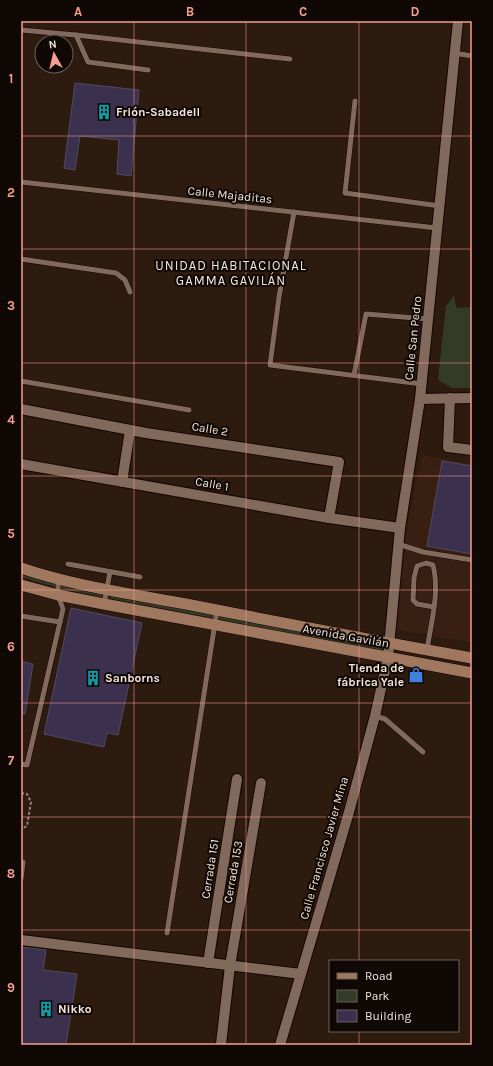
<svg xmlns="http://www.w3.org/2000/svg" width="493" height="1066" font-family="Karla,sans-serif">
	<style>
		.built { fill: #381f11 }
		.green { fill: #333b26 }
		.building { fill: #3b314f; stroke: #514a5f }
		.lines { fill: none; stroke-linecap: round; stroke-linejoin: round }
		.service-casing { stroke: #150500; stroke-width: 6 }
		.minor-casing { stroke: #150500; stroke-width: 12 }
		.secondary-casing { stroke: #150500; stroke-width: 12 }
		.path { stroke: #928178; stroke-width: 2; stroke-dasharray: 3 2; stroke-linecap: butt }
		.service { stroke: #81695c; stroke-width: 5 }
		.minor { stroke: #81695c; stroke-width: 10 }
		.secondary { stroke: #a07860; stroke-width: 11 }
		.grid { fill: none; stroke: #f59d8f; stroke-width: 1; stroke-opacity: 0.55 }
		.labels { text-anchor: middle; stroke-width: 4; stroke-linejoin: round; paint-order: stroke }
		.poi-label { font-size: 12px; font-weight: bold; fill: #f4e6df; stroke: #100804; text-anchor: start }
		.street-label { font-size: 12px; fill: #f4e6df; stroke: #100804 }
		.neighbourhood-label { font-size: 13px; letter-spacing: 1px; fill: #f4e6df; stroke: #100804 }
		.neatline { fill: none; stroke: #f59d8f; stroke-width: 1.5 }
		.grid-label { font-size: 13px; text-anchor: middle; font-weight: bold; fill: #f59d8f }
	</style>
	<rect width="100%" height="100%" fill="#2e1b10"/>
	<polygon class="built" points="422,455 472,464 472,643 397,630 406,531"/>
	<g class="green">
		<polygon points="454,295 456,308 472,307 472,388 452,388 438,380 446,306"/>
		<polygon points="21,571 382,647 382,651 62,589 21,577"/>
	</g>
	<g class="building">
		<polygon points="75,83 139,90 131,176 117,174 119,140 80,136 75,170 64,168"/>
		<polygon points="442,461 472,466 472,554 427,546"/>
		<polygon points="71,608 142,623 118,735 107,733 104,747 44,734"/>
		<polygon points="21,661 33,664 25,714 21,713"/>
		<polygon points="21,947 46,950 43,970 77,974 66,1045 21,1045"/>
	</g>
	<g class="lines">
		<g class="service-casing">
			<g id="service">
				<polyline points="21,30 76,35 290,59"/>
				<polyline points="76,35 88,62 148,70"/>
				<polyline points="454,53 472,56"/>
				<polyline points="355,101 345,193 440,206"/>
				<polyline points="21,182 437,228"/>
				<polyline points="294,212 279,297 270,365 422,384"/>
				<polyline points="21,259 116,273 125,280 130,292"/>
				<polyline points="354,375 366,314 428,319"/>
				<polyline points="21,381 189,410"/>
				<polyline points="398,544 423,552 472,560"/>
				<polyline points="68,564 140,577"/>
				<polyline points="104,604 110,572"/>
				<polyline points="21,616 60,622 63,609 58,595 58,579"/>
				<path d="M427,650C431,622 440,593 433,565L426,563L417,566L414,578L413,600L417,604L434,607"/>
				<polyline points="375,716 385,719 423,752"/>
				<polyline points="21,764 27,765 60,622"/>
				<polyline points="21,862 23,862 21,879"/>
				<polyline points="167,933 217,610"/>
			</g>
		</g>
		<g class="minor-casing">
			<g id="minor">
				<polyline points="450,398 448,447 472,450"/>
				<polyline points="420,399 472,398"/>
				<polyline points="21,409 146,433 339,462 329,518"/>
				<polyline points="21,464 329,518 400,528"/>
				<polyline points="122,482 130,430"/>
				<polyline points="21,940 301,974"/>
				<polyline points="208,963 237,779"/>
				<polyline points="221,1044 230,966 261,783"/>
				<polyline points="280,1045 349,812 375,716 388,657 400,528 420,399 458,21"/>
			</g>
		</g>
		<g class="secondary-casing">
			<g id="secondary">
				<path d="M21,568C74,586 131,594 186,604C282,623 377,641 472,658"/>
				<polyline points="21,585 58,595 104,604 472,673"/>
			</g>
		</g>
		<polyline class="path" points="21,793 27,794 31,802 27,826 21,829"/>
		<use href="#service" class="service"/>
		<use href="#minor" class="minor"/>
		<use href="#secondary" class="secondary"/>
	</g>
	<path class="grid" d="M134,21V1045M246,21V1045M359,21V961M21,136H472M21,249H472M21,363H472M21,476H472M21,590H472M21,703H472M21,817H472M21,930H472M359,1031V1045"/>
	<defs>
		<g id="building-bare" transform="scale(1.2)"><path d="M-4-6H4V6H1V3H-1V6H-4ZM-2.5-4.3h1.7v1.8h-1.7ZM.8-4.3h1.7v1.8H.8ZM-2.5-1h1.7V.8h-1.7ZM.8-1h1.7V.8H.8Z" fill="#0f9aa8" stroke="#100804" stroke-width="2.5" paint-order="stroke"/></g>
		<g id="shop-bare" transform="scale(1.2)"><path d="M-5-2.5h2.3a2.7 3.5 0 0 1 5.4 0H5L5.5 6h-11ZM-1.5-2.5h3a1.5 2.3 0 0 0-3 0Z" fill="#3f7fe0" stroke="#100804" stroke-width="2.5" paint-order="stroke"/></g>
	</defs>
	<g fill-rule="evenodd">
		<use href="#building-bare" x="104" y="112"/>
		<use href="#shop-bare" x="416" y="675"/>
		<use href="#building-bare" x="93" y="678"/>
		<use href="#building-bare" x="46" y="1009"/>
	</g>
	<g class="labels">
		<g class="poi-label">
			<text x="116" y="116">Frión-Sabadell</text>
			<text x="404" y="672" text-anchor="end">Tienda de<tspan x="404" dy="14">fábrica Yale</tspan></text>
			<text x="105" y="682">Sanborns</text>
			<text x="58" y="1013">Nikko</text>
		</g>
		<g class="street-label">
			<text transform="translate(230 195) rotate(6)" y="4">Calle Majaditas</text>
			<text transform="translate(413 338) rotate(-84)" y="4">Calle San Pedro</text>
			<text transform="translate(210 429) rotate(9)" y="4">Calle 2</text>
			<text transform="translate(212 484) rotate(10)" y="4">Calle 1</text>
			<text transform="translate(346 636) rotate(10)" y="4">Avenida Gavilán</text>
			<text transform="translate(324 848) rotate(-74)" y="4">Calle Francisco Javier Mina</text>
			<text transform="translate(210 869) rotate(-81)" y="4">Cerrada 151</text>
			<text transform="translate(233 872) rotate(-80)" y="4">Cerrada 153</text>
		</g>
		<g class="neighbourhood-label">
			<text x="231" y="270">UNIDAD HABITACIONAL<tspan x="231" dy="15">GAMMA GAVILÁN</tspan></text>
		</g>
	</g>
	<rect width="493" height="1066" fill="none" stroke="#100804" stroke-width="44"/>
	<rect x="329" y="960" width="130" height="72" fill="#100804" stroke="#6b615c"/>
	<rect x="337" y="973" width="20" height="6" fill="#a07860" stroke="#6b615c"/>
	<text x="365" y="980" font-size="12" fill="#f4e6df">Road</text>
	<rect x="337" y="990" width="20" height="12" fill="#333b26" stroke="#6b615c"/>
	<text x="365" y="1000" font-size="12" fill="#f4e6df">Park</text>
	<rect x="337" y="1010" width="20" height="12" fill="#3b314f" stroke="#6b615c"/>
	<text x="365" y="1020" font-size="12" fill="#f4e6df">Building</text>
	<g transform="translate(54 54) rotate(352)"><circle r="19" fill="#100804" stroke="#6b615c"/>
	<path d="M0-3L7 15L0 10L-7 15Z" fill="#f59d8f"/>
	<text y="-6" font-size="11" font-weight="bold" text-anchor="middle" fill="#f4e6df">N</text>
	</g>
	<rect x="22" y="22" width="449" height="1022" class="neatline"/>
	<g class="grid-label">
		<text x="78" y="16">A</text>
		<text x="190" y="16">B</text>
		<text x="303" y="16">C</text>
		<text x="415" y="16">D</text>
		<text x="11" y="83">1</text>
		<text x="11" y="197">2</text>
		<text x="11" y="310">3</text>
		<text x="11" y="424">4</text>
		<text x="11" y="538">5</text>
		<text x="11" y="651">6</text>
		<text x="11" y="765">7</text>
		<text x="11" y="878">8</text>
		<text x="11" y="992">9</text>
	</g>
</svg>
